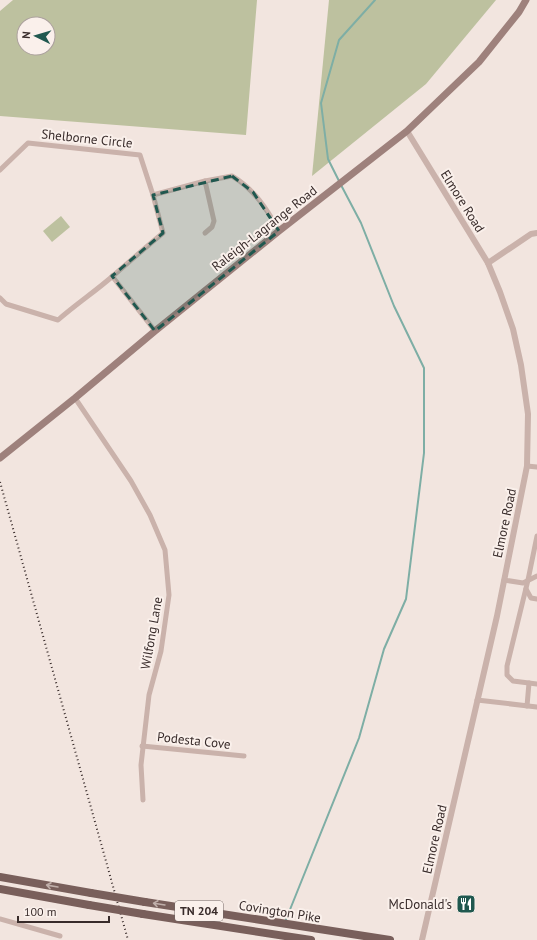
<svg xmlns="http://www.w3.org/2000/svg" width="537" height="940" font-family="'PT Sans',sans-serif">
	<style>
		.green { fill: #bdc19f; fill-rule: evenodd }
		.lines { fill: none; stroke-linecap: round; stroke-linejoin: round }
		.stream { stroke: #7eaea5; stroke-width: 2 }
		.minor { stroke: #cab2ab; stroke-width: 5 }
		.tertiary { stroke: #cab2ab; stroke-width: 6 }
		.secondary { stroke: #9e817c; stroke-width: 7 }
		.primary { stroke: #795f5b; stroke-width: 8 }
		.rail { stroke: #382b2a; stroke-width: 2; stroke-dasharray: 1 3; stroke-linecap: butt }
		.primary-bridge { stroke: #795f5b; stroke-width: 8 }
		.oneway { stroke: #c0afaa }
		.marked { fill: #20584f; fill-opacity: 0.2; stroke: #20584f; stroke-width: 3; stroke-dasharray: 8 5; stroke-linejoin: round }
		.labels { text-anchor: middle; stroke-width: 4; stroke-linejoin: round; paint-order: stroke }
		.shield { fill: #faf0eb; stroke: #726664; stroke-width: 1 }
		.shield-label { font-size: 12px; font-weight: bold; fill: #382b2a }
		.street-label { font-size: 13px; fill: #382b2a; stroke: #faf0eb }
		.poi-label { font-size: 13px; fill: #382b2a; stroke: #faf0eb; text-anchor: end }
	</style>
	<rect width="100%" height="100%" fill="#f2e5df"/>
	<g class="green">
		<path d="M13,0H257L246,135L0,116V11ZM24,24H48V48H24Z"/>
		<polygon points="329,0 496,0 426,84 312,176"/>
		<polygon points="61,216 70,227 52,242 43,231"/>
	</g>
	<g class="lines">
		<g class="stream">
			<polyline points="339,181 328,159 321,103 339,40 375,0"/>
			<polyline points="285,922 359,738 384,649 406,599 424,453 424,368 394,306 361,223 341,185"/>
		</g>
		<g class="minor">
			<path d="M0,170L28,143L140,155L153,195L163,233C146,247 130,261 114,275C96,291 76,304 58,320L6,304L0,298"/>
			<polyline points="205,181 214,221 212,227 205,233"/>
			<path d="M153,195L205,181L232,176C254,189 267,209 279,231"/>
			<polyline points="112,276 155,331"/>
			<polyline points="75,398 131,481 150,515 165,550 169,595 161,651 149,695 141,765 143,800"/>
			<polyline points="527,466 537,467"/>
			<polyline points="537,536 528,580 507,666 507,675 513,681 537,684"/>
			<polyline points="504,580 523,583 537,576"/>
			<polyline points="526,589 531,598 537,599"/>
			<polyline points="477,700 537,707"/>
			<polyline points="527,706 529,683"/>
			<polyline points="142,746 244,756"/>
			<polyline points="0,919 60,936"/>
		</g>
		<g class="tertiary">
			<polyline points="407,131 488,263 500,292 513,329 521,365 528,414 527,466 497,616 422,940"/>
			<polyline points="488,263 531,234 537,233"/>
		</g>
		<polyline class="secondary" points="0,458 75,398 155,331 279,231 407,131 479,62 519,12 526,0"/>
		<g class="primary">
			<polyline points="0,877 91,893"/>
			<polyline points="0,889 89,905"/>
			<polyline points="145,902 390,940"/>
			<polyline points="143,914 311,940"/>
		</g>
		<polyline class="rail" points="0,482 128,940"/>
		<g class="primary-bridge">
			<polyline points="91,893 145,902"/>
			<polyline points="89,905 143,914"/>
		</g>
	</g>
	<defs><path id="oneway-shaft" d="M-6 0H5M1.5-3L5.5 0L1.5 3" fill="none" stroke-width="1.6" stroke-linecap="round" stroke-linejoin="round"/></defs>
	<g class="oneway">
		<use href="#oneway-shaft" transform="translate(52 886) rotate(-170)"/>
		<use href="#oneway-shaft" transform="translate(159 904) rotate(-171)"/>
	</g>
	<path class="marked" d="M232,176L253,192L279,231L155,331L112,276L163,233L153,195Z"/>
	<defs>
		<g id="restaurant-square" transform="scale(1)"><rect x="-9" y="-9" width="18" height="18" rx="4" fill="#20584f" stroke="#faf0eb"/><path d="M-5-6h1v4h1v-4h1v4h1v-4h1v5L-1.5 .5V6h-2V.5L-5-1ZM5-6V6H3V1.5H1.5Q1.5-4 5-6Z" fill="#fff"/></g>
	</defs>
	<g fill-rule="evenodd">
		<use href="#restaurant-square" x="466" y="904"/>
	</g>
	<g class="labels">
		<rect class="shield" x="175" y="901" width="48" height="20" rx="3"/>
		<g class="shield-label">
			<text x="199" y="915">TN 204</text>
		</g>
		<g class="street-label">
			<text transform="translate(87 138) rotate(6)" y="5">Shelborne Circle</text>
			<text transform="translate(463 201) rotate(58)" y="5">Elmore Road</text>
			<text transform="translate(264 228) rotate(-38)" y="5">Raleigh-Lagrange Road</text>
			<text transform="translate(504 523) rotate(-78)" y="5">Elmore Road</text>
			<text transform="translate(151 633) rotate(-80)" y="5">Wilfong Lane</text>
			<text transform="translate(194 740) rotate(6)" y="5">Podesta Cove</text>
			<text transform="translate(434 839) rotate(-77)" y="5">Elmore Road</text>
			<text transform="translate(280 911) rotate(9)" y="5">Covington Pike</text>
		</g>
		<g class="poi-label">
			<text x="452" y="909">McDonald's</text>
		</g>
	</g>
	<g transform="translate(36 36) rotate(275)"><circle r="19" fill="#faf0eb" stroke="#aca19e"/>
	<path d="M0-3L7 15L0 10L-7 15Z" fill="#20584f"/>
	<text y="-6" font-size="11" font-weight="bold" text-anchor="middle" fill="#382b2a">N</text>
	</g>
	<path d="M18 916v6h91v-6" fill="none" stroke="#382b2a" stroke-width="2"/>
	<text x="24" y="916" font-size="12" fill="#382b2a" stroke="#faf0eb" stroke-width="3" paint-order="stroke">100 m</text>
</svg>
